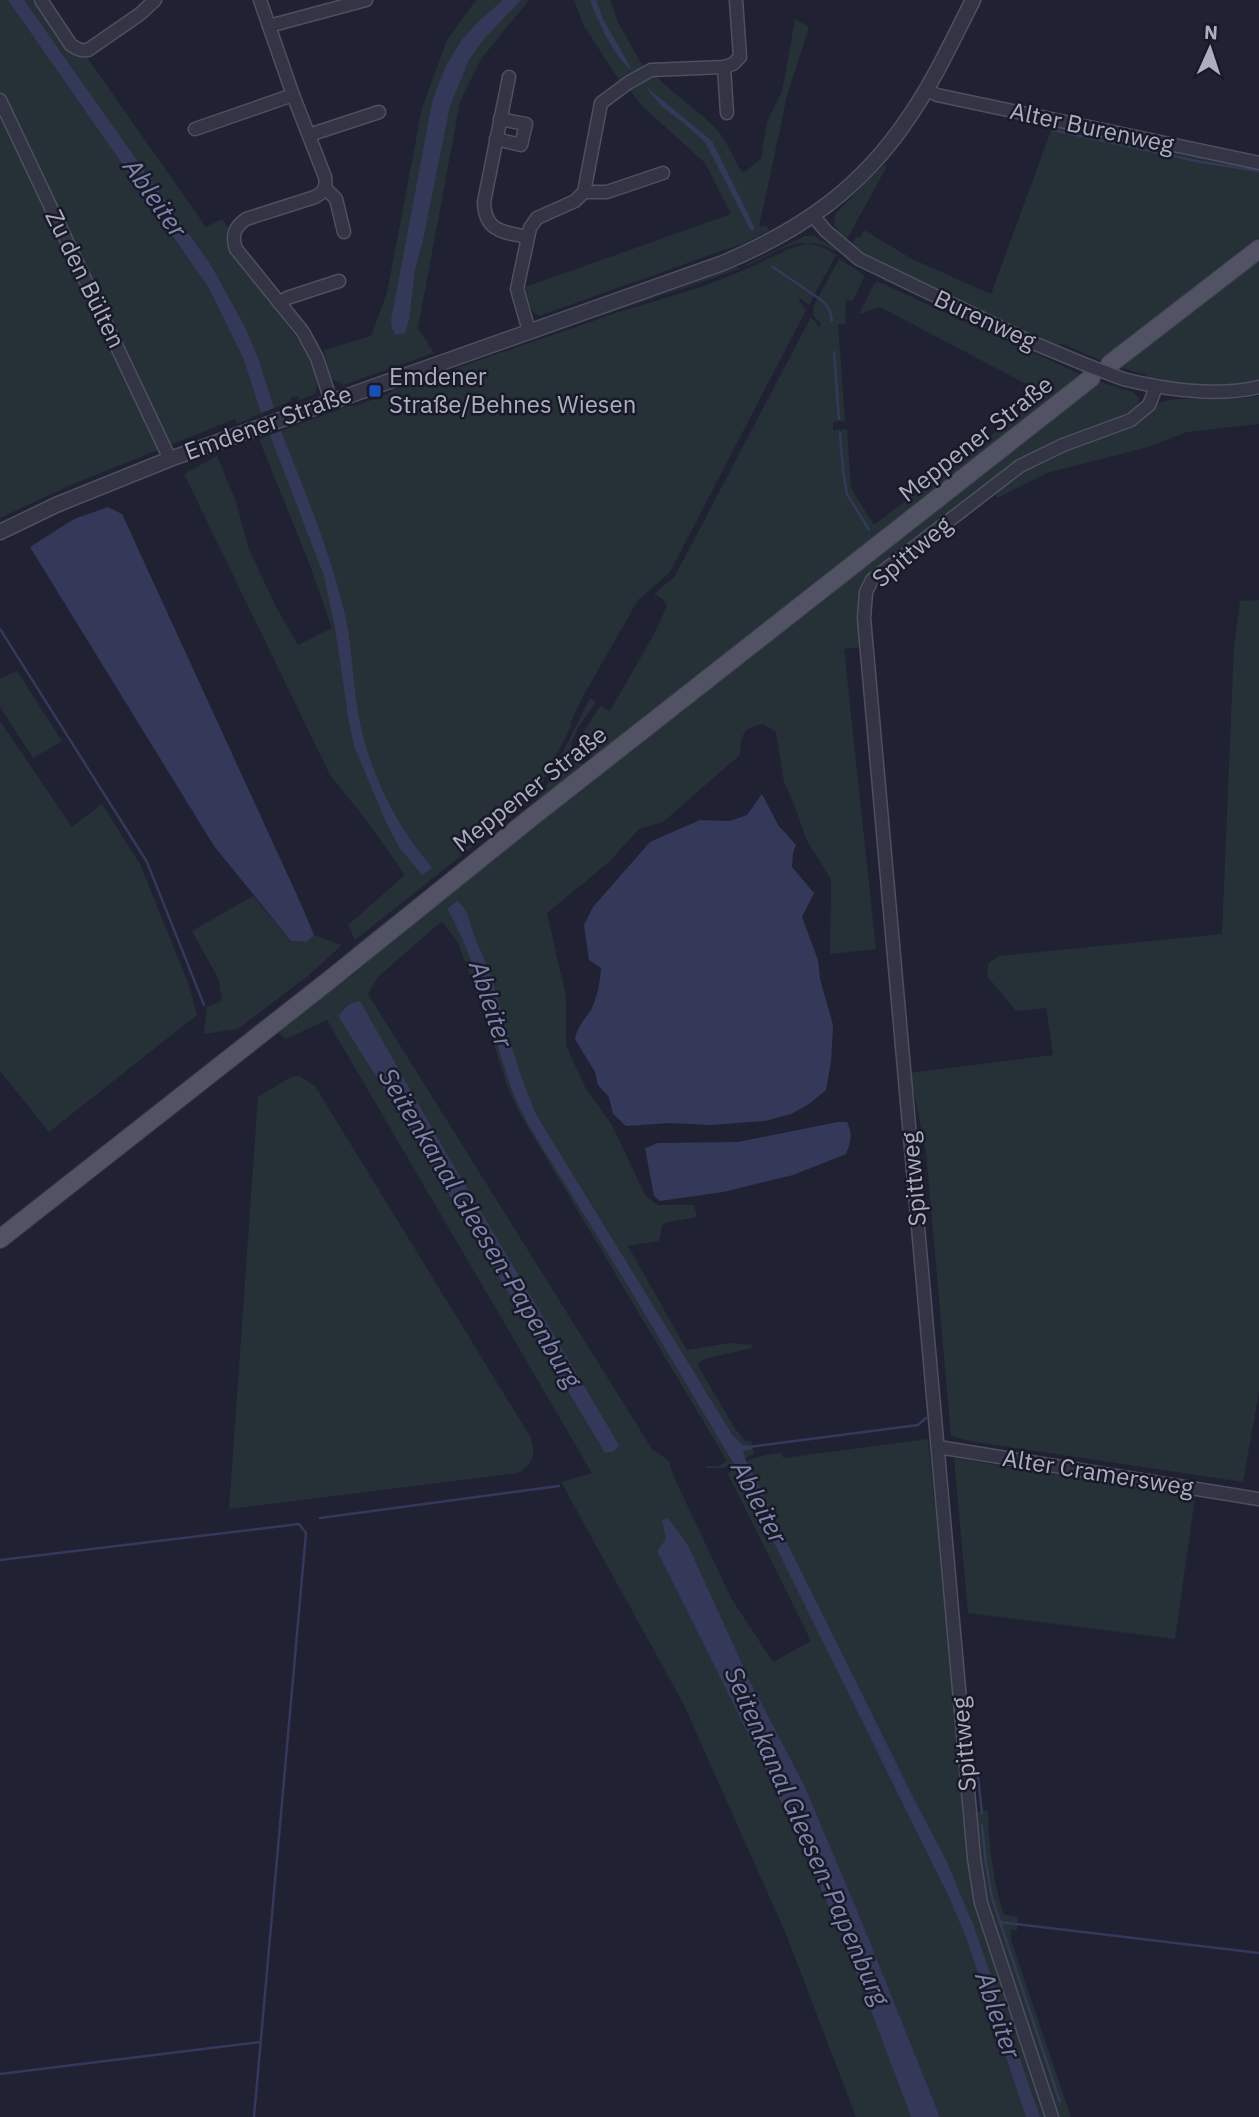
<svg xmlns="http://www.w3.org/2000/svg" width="1259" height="2117" font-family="'IBM Plex Sans',sans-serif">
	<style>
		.green { fill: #253037; fill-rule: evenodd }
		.water { fill: #353959 }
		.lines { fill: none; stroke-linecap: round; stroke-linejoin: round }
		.stream { stroke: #353959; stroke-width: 2.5 }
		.minor-casing { stroke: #4e4f5f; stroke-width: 15 }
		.tertiary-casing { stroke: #4e4f5f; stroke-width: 17 }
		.primary-casing { stroke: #3d3e4d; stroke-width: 20 }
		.minor { stroke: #333544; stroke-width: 12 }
		.tertiary { stroke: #333544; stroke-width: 14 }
		.primary { stroke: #515364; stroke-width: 18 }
		.minor-bridge-casing { stroke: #4e4f5f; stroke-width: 15; stroke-linecap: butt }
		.minor-bridge { stroke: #333544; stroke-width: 12 }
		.transit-dot { fill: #1a4fb4; stroke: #191a28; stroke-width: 2.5 }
		.labels { text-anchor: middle; stroke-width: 5; stroke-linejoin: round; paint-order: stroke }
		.street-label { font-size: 24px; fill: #adafc1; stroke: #191a28 }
		.poi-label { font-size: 24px; fill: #adafc1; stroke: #191a28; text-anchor: start }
		.water-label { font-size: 26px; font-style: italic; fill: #7f84ad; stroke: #191a28 }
	</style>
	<rect width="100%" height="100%" fill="#202233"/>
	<g class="green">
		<path d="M0,0H33L66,49L76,56H86L206,227L222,219L228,227L226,239L227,245L305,349C311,362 320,379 315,394L299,400L298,396L290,398L291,401L237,424L235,419L71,485L0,518Z"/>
		<polygon points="476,0 529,0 481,59 460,102 418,328 434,353 343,385 331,378 324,350 371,336 387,293 422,108 447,40"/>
		<polygon points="574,0 610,0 618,22 644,69 621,83 584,26"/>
		<path d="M795,19L809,27L787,96L759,227L766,225L769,231L744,243L539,316C529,310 525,299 525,287L731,214L705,163L642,106L629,89L650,77L656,76C675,96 699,110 718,131C728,143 734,160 743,173L761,159L767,121L782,92Z"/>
		<polygon points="1053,125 1219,161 1259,166 1259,238 1102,361 1060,343 1057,348 911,279 875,261 851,245 856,237 860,238 864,230 912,259 991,294"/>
		<polygon points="884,165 886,168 847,239 844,239 834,225 835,214"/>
		<path d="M805,236H814L836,249L835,251C799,231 780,252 746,266L747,264Z"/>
		<polygon points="808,243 823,247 836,255 809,305 800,298 799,300 806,310 670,572 638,600 581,700 570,724 571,726 536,795 528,803 355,940 348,925 405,875 367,821 330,775 184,474 217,456 236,501 248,547 275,605 298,645 332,628 309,563 259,439 348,406 355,406 390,393 393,390 616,313 707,285 749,268 789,249"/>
		<path d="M1259,257V381C1221,389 1183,385 1145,379L1146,375L1119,367Z"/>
		<polygon points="839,259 863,274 864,277 853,301 846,300 845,325 838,324 845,421 833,422 833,430 847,429 851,488 874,525 1045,394 880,307 859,314 873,286 877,281 1084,376 592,759 581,747 581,736 600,706 610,711 653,636 667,606 662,598 654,594 675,576 811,317 819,327 821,324 813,315 814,305"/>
		<path d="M738,267L739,269C661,297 581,321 503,349L502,346L610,309L660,295Z"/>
		<polygon points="881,279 892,281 1042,352 1041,353"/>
		<path d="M1101,382L1133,392L1139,399V404L1132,412L1056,442L870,576L863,647L844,649L876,949L830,954L831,879L806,839L794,804L784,782L776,732L763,724C741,728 742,735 740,755L663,822L639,829L608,863L547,913L566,996V1045L585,1087L612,1125L645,1195L658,1205H694L697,1217L663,1223L659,1241L628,1246L687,1350L729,1343L753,1345L751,1348L705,1359L697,1364L734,1427L745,1441H751L754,1454L724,1468H706V1466H718L727,1461L520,1114L507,1085L476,990L458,943L442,921L378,977L368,994L652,1449L669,1461L673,1475L731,1598L773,1662L811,1641L728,1474C741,1460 762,1455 780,1453L784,1458L928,1439L973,1880L1048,2117H940L857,1910L805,1787L750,1681L688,1545L667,1518L663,1520L666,1539L759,1756L833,1917L867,1998L911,2117H856L786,1934L683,1703L561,1482L592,1473L327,1020L286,1039L278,1032L366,964L363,959L467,877L495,860L524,832ZM360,1002L448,1156L605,1453L429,1161L338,1016L349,1004Z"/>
		<polygon points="1259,396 1259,424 1187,432 1148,447 1047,473 997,498 995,493 999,488 1036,462 1140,418 1158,403 1174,399 1245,398"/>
		<polygon points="1259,600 1259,1392 1243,1482 975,1442 951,1436 926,1152 910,1073 1053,1055 1046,1008 1016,1011 987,976 988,964 999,956 1222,934 1234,646 1240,601"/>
		<polygon points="17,671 62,741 33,758 0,707 0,679"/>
		<polygon points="590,698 596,702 578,728 571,744 583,766 583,770 354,950 352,948 533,805 544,790"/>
		<polygon points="0,721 72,827 102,804 140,864 189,985 197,1015 49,1132 0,1071"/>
		<polygon points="253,896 291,941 307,942 314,935 342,945 309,975 238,1029 204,1034 207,1007 222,1001 219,980 192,931"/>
		<path d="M299,1076L315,1086L531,1438C535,1456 535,1462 518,1473L229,1509L258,1097L291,1077Z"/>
		<polygon points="954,1458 1195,1497 1175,1639 968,1613"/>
		<path d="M988,1811C989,1847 993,1881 1004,1915L1018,1917L1017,1930H1011V1940L1071,2117H1056L989,1916L972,1812Z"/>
	</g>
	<g class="water">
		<polygon points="8,0 24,0 212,267 245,327 258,358 274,408 261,413 244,360 209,288"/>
		<polygon points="503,0 521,0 483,40 469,60 450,106 423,240 415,270 409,320 405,333 396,335 392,329 391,320 432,103 438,85 446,66 461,41 477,23"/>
		<path d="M590,0H596L603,19L632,70C614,58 598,21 590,0Z"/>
		<polygon points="645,86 712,141 754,226 754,229 752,231 750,229 705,142 681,121 662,107"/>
		<path d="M281,431C304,489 328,546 343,607C352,639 352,678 358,712C367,767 394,823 430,865L432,868L422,875L399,847L386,822L354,746L349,722L335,628L324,576L270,435Z"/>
		<polygon points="108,507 122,514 301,904 314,935 307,942 291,941 214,846 30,547 74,519"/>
		<path d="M762,794L778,825L796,845L793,853L792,867L814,893L802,917L818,960L820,979L833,1025L831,1061L826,1090L809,1104L791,1114L765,1121L710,1125L671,1123L626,1126L613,1114L609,1097L598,1085L595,1072L575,1039C578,1025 585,1020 592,1008C598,995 600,981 601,968L589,960L584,925L593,907L650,842L700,820L730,821L747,815Z"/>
		<path d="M457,901C469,909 470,925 475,938C479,948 484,958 488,968C505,1017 515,1068 537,1116L733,1436L743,1445L752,1446V1449L743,1451L744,1456L915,1801L946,1860L973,1924L1040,2117H1026L966,1937L949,1897L741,1476L628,1286L529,1126C523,1114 516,1101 511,1087C490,1028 479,965 448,910V908Z"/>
		<polygon points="360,1001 448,1156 619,1445 614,1451 605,1453 429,1161 338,1016 349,1004"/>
		<path d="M838,1122H847C853,1134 851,1141 846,1154L793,1175L723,1192L660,1201L654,1196L645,1148L658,1143L738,1142Z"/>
		<path d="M668,1518L688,1545L750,1681L805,1787L857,1910L940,2117H911C886,2051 862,1984 834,1919C780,1794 718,1673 657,1551L666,1539L662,1520Z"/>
	</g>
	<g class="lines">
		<g class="stream">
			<polyline points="1053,130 1201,162 1259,171"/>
			<polyline points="773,267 824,302 830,311 832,321"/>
			<polyline points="834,352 839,419"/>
			<polyline points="840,433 843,471 847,494 869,530"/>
			<polyline points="0,629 147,862 204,1005"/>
			<polyline points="749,1447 918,1425 926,1418"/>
			<polyline points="320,1518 559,1486"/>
			<polyline points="0,1560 299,1524 306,1533 254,2117"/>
			<polyline points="978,1777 982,1813"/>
			<polyline points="982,1825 986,1864 992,1898 1060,2102"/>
			<polyline points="999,1922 1259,1953"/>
			<polyline points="0,2074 261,2042"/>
		</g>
		<g class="minor-casing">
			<g id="minor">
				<path d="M41,0L71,45C77,49 81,51 88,50L140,14L155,0"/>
				<path d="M260,0L293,95L325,177C327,187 324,192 315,197L246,219C235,227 231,235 236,249L303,332L317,358L331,401"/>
				<polyline points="269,26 366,0"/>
				<polyline points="724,67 727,113"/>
				<path d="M509,77L484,202C485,232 503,232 528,237"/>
				<polyline points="926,89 937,95 1259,163"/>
				<polyline points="0,100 170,459"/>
				<polyline points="195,129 293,95"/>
				<polyline points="309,135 379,112"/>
				<polyline points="496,139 521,145 526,124 500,119"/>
				<polyline points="325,188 336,199 344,232"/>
				<polyline points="584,192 607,192 663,173"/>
				<polyline points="813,216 826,231 859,259 1031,342 1084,364"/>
				<polyline points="279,303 287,298 339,281"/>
				<polyline points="529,331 517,289 530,228 537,218 575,201 584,192 601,103 628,83 651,70 724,67 733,64 740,57 736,0"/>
				<path d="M1123,379C1167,390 1215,397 1259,387"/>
				<polyline points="938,1447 1259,1499"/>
				<polyline points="1052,2117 981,1903 974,1858 864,618 866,592 872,580 1020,466 1063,445 1131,420 1149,405 1156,387"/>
			</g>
		</g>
		<g class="tertiary-casing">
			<path id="tertiary" d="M0,532L56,505L170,459L723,263C801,230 861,189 909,117C934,81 953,39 973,0"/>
		</g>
		<g class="primary-casing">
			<g id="primary">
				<polyline points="1110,364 1259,249"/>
				<polyline points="0,1239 332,978 533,816 1091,378"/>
			</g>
		</g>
		<use href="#minor" class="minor"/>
		<use href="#tertiary" class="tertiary"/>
		<use href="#primary" class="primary"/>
		<g class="minor-bridge-casing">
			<polyline id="minor-bridge" points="1084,364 1123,379"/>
		</g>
		<use href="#minor-bridge" class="minor-bridge"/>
	</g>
	<rect class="transit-dot" x="368" y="384" width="14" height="14" rx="3.5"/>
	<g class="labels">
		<g class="street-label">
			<text transform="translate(1092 128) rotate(12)" y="8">Alter Burenweg</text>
			<text transform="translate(85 279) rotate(64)" y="8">Zu den Bülten</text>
			<text transform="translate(985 320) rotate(25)" y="8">Burenweg</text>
			<text transform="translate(268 423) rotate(-20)" y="8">Emdener Straße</text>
			<text transform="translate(976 439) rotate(-38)" y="8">Meppener Straße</text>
			<text transform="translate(912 552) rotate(-40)" y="8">Spittweg</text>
			<text transform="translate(530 789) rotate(-38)" y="8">Meppener Straße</text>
			<text transform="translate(914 1179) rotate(-95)" y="8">Spittweg</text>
			<text transform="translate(1098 1473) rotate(9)" y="8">Alter Cramersweg</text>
			<text transform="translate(964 1744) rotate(-95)" y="8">Spittweg</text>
		</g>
		<g class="poi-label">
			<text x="389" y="385">Emdener<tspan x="389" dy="28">Straße/Behnes Wiesen</tspan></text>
		</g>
		<g class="water-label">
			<text transform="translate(155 198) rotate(55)" y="9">Ableiter</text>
			<text transform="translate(491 1004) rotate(72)" y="9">Ableiter</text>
			<text transform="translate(480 1228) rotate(59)" y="9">Seitenkanal Gleesen-Papenburg</text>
			<text transform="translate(759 1502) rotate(62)" y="9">Ableiter</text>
			<text transform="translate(807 1836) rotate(66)" y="9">Seitenkanal Gleesen-Papenburg</text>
			<text transform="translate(998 2015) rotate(71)" y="9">Ableiter</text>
		</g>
	</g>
	<g transform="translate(1210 49) rotate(3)" stroke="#191a28" stroke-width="5" paint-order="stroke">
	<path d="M0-5L12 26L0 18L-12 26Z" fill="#adafc1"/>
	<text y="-10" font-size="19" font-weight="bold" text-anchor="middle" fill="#adafc1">N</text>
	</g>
</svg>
